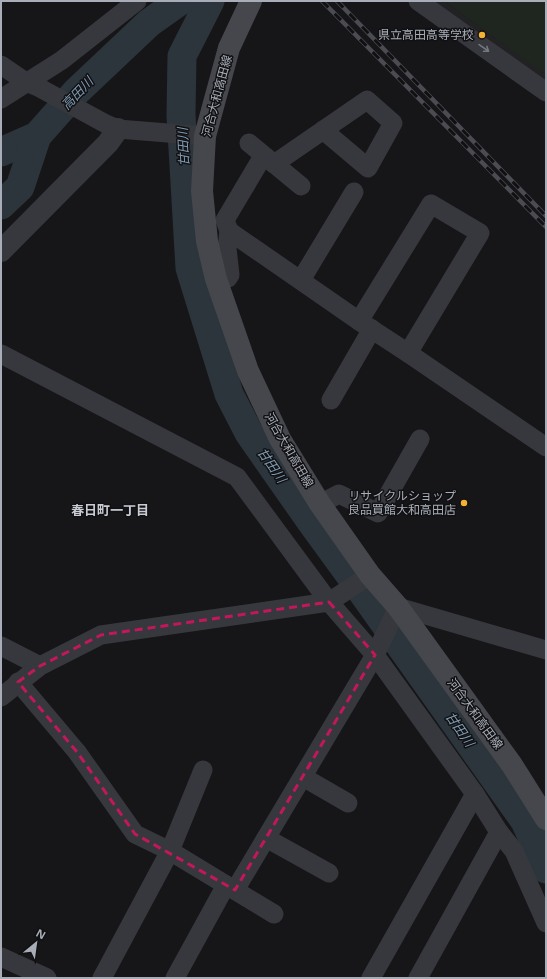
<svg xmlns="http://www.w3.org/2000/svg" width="547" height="979" font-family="'Noto Sans','Noto Sans JP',sans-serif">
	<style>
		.built { fill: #222225 }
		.green { fill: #1e261f }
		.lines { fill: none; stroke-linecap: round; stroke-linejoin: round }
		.river { stroke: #2c353c; stroke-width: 29 }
		.minor { stroke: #37383d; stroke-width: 19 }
		.tertiary { stroke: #37383d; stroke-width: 22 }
		.secondary { stroke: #45474d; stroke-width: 22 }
		.rail-casing { stroke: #4a4c52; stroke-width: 4.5 }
		.rail { stroke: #111113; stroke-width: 3; stroke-dasharray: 9; stroke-linecap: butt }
		.oneway { stroke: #757881 }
		.marked { fill: none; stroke: #c2185b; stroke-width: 3; stroke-dasharray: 8 5; stroke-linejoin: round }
		.poi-dot { fill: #f2b134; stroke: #111113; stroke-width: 1.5 }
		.labels { text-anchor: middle; stroke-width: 3; stroke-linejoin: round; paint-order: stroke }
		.poi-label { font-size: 12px; fill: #a8adb8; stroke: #111113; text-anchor: end }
		.street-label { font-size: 12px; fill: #a8adb8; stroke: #111113 }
		.water-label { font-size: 13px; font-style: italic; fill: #7f9bb3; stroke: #111113 }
		.neighbourhood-label { font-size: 13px; font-weight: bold; fill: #c9ccd4; stroke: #111113 }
	</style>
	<rect width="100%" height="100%" fill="#161618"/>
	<polygon class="built" points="423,1 444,1 546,74 546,88"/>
	<polygon class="green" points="444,1 546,1 546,74 539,70"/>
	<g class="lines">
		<g class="river">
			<polyline points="210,1 182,56 181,115 190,268 229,394 249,433 312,523 363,593 525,821 546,869"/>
			<polyline points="1,152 37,136"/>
			<polyline points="1,205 20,187 37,136 76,92 149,23 180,1"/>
		</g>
		<g class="minor">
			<polyline points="418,1 546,92"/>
			<polyline points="1,65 26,82 38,87 106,124 118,129 205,136"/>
			<polyline points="1,99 62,60 137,1"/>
			<polyline points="249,143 301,186"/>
			<polyline points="274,164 367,100 393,123 368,168 323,130"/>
			<polyline points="229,231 225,220 263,156"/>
			<polyline points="216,279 228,278 230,275 227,248 229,231 359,321 408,353 546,447"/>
			<polyline points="301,280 354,192"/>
			<polyline points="359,321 431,204 480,233 408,353"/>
			<polyline points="1,354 237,477 329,602 375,655 475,794 499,832 514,851 546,923"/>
			<polyline points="331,400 372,329"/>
			<polyline points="320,504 339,494 378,513 420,439"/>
			<polyline points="1,646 40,666"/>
			<polyline points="18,682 77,752 135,834 170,851 274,914"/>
			<polyline points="1,697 40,666 101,635 329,602 370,575"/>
			<polyline points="303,777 348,803"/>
			<polyline points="266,838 329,873"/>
			<polyline points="235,890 375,655 398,607 546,650"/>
			<polyline points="1,957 47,978"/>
			<polyline points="102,978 170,851 203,770"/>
			<polyline points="175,978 226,885"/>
			<polyline points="371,978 475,794"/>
			<polyline points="418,978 499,832"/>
		</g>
		<polyline class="tertiary" points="1,251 108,143 118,129"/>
		<polyline class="secondary" points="251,1 229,48 205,136 202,191 207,241 216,279 248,371 280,439 320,504 370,575 398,607 512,765 546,819"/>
		<g class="rail-casing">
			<g id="rail">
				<polyline points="322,1 546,227"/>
				<polyline points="337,1 546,216"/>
			</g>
		</g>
		<use href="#rail" class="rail"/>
	</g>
	<defs><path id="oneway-shaft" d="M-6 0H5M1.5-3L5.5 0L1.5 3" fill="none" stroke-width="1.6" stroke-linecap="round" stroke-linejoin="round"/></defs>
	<use class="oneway" href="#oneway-shaft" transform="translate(484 48) rotate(35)"/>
	<path class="marked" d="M329,602L375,655L235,890L135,834L77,752L18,682L40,666L101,635Z"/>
	<g class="poi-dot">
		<circle cx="482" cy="35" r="4"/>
		<circle cx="464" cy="503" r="4"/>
	</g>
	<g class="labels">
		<g class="poi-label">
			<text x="474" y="39">県立高田高等学校</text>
			<text x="456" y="500">リサイクルショップ<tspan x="456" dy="14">良品買館大和高田店</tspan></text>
		</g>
		<g class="street-label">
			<text transform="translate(217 96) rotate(-75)" y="4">河合大和高田線</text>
			<text transform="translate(289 450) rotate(60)" y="4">河合大和高田線</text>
			<text transform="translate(475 714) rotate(54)" y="4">河合大和高田線</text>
		</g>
		<g class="water-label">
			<text transform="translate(77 93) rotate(-46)" y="5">高田川</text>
			<text transform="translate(183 147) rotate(-93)" y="5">甘田川</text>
			<text transform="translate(272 465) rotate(55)" y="5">甘田川</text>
			<text transform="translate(460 729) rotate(55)" y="5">甘田川</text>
		</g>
		<g class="neighbourhood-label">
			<text x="110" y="515">春日町一丁目</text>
		</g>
	</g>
	<rect width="547" height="979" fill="none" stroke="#a8adb8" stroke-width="4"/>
	<g transform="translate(36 943) rotate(29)" stroke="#111113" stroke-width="3" paint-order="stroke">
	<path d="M0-3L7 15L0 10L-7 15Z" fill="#a8adb8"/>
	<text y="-6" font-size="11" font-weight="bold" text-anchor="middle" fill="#a8adb8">N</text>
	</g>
</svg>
